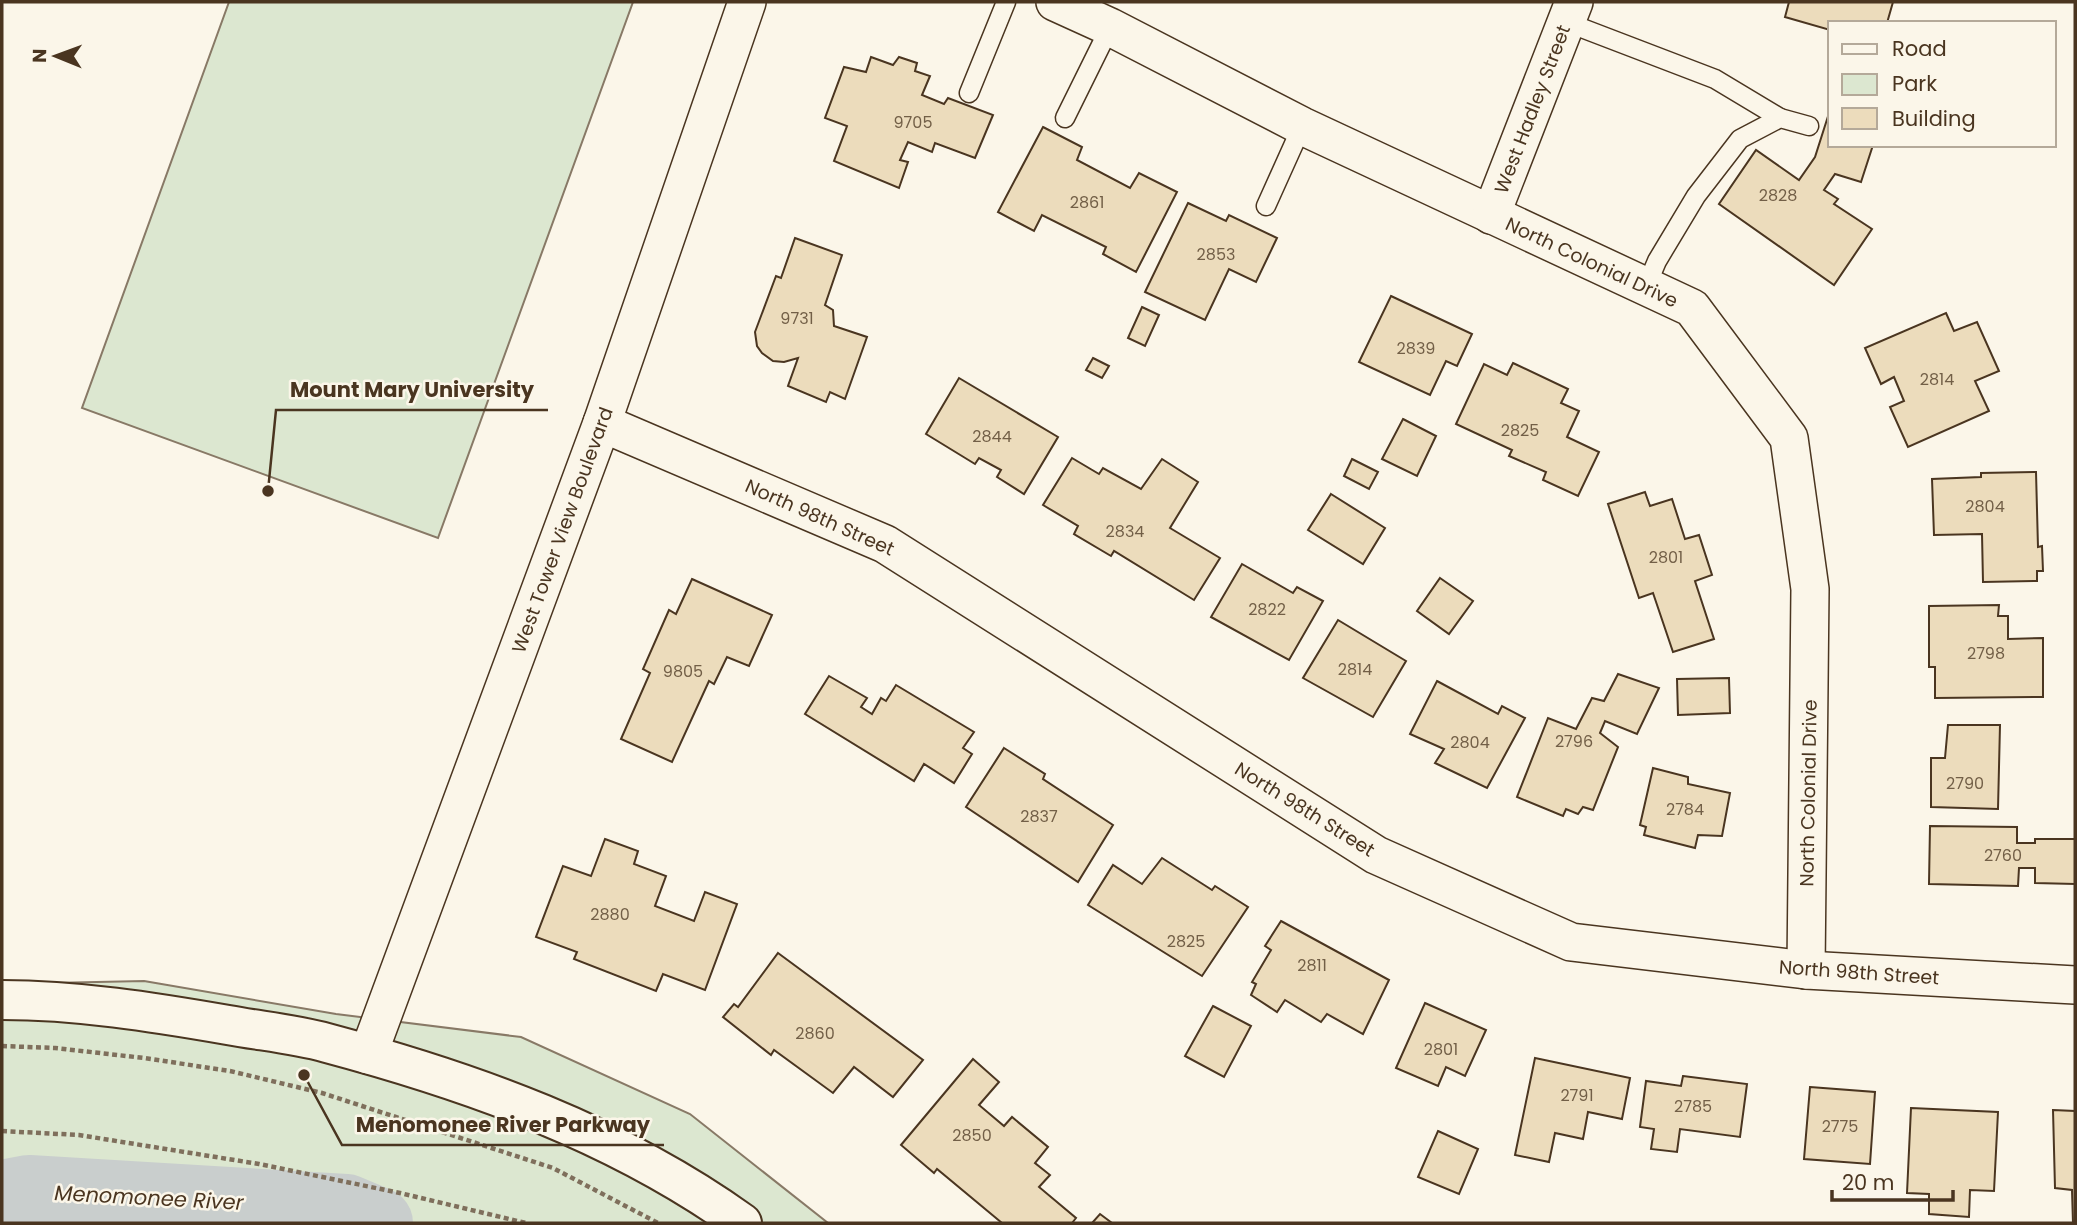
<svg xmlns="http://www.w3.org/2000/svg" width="2077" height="1225" font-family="Poppins,sans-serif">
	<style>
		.green { fill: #dce7d0; stroke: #887966; stroke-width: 2 }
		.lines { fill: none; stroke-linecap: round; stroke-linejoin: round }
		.river { stroke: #c9cecd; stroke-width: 72 }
		.building { fill: #ecdcbc; stroke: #4a3520; stroke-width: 2 }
		.lane-casing { stroke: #4a3520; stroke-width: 21 }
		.street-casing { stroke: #4a3520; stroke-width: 40 }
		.secondary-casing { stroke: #4a3520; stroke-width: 42 }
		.path { stroke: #7f6f5c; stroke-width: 4.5; stroke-dasharray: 5 3.5; stroke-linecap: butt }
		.lane { stroke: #fbf6e9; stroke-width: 18 }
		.street { stroke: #fbf6e9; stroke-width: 37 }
		.secondary { stroke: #fbf6e9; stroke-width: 38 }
		.labels { text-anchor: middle; stroke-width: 5; stroke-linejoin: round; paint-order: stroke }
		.number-label { font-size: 16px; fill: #725f47 }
		.street-label { font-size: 19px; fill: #4a3520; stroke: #fbf6e9 }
		.water-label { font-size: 21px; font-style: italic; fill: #4a3520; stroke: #fbf6e9 }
		.leader { fill: none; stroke: #4a3520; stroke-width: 2.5 }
		.callout-dot { fill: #4a3520; stroke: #fbf6e9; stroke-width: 2.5 }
		.callout-label { font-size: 21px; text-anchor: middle; font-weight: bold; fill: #4a3520; stroke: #fbf6e9; stroke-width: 5; stroke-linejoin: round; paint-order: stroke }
	</style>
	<rect width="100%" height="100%" fill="#fbf6e9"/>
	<g class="green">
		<polygon points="229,2 633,2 438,538 82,408"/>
		<polygon points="144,981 336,1014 521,1037 690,1114 828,1223 2,1223 2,984"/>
	</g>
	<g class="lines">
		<polyline class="river" points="2,1196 29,1191 346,1210 377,1223"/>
	</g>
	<g class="building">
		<polygon points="1789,2 1893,2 1887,23 1830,23 1830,30 1785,17"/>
		<polygon points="871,57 893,65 899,57 917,63 915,71 930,76 922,95 944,104 948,98 993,115 975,158 935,143 932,152 908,142 900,160 908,162 899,188 834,161 847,126 825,118 844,67 866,72"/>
		<polygon points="1830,110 1830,145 1873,145 1861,182 1835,174 1824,190 1838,199 1834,204 1872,229 1834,285 1719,204 1756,150 1799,180 1815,157"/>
		<polygon points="1043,127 1082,147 1077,160 1130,188 1139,173 1177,192 1136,272 1103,254 1106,247 1042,215 1034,231 998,212"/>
		<polygon points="1188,203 1226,221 1229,215 1277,238 1256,282 1229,269 1205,320 1145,292"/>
		<polygon points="795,238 842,255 825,305 833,310 834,326 867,337 845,399 830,392 826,402 788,386 798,358 784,362 773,361 762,353 757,346 755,332 776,276 781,278"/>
		<polygon points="1391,296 1472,334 1457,366 1446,361 1430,395 1359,362"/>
		<polygon points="1142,307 1159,315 1145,346 1128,338"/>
		<polygon points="1946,313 1954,331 1977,322 1999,371 1975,381 1989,411 1908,447 1890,407 1904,401 1894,377 1881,384 1865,348"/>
		<polygon points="1093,358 1109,366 1102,378 1086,370"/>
		<polygon points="1513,363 1568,389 1561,403 1579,411 1567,437 1599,452 1578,496 1543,480 1546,472 1509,456 1512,450 1456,424 1484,364 1507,375"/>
		<polygon points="959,378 1058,437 1024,494 997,477 1001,470 979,458 975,464 926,434"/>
		<polygon points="1403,419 1436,436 1417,476 1382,459"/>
		<polygon points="1072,458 1099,474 1103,468 1141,489 1162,459 1198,482 1170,528 1220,558 1194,600 1114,551 1111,556 1074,534 1078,526 1043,505"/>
		<polygon points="1352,459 1378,472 1369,489 1344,476"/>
		<polygon points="2036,472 2038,547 2042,546 2043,571 2037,571 2037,581 1983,582 1982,534 1934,535 1932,479 1981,477 1981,473"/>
		<polygon points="1645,492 1650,506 1672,499 1685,539 1699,535 1712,575 1695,581 1714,639 1673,652 1653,593 1639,598 1608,504"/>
		<polygon points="1331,494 1385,528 1363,564 1308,530"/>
		<polygon points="1242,564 1293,593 1297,587 1323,601 1289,660 1211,617"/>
		<polygon points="1440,578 1473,601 1449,634 1417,611"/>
		<polygon points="692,579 772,615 749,666 727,657 714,684 709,681 672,762 621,739 650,673 643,669 669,610 676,614"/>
		<polygon points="1999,605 1998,616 2008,616 2008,639 2043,638 2043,697 1935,698 1935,667 1929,667 1929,606"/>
		<polygon points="1338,620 1406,661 1373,717 1303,678"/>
		<polygon points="1618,674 1659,688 1637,734 1605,721 1600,733 1618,747 1593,810 1583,807 1578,814 1566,809 1563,816 1517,797 1548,718 1576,729 1592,698 1604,701"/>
		<polygon points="829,676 867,698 861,707 872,714 881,698 886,701 896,685 974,732 963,748 972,754 954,783 924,764 914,781 805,714"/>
		<polygon points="1729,678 1730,713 1678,715 1677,679"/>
		<polygon points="1437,681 1498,714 1502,706 1525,718 1487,788 1435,763 1444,749 1410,734"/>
		<polygon points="1948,725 2000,725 1998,809 1931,807 1931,758 1945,758"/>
		<polygon points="1004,748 1045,774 1043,779 1113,825 1078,882 966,807"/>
		<polygon points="1653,768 1688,777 1688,784 1730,793 1722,836 1698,835 1695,848 1644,835 1646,827 1640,825"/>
		<polygon points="1930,826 2017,827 2017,843 2035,843 2035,839 2075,839 2075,884 2035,883 2035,868 2019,868 2018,886 1929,884"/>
		<polygon points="605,839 638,851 634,864 666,876 655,906 694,921 705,892 737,904 705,990 663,974 656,991 574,959 577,952 536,937 563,866 591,876"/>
		<polygon points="1162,858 1212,890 1215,886 1248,907 1202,976 1088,905 1113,865 1142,884"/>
		<polygon points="1281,921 1389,980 1363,1034 1327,1014 1321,1022 1285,1000 1277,1012 1251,995 1256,984 1252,982 1271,950 1265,946"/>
		<polygon points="778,953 923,1060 893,1097 854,1067 833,1093 774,1050 771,1055 723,1017 734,1004 738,1007"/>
		<polygon points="1425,1003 1486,1030 1465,1076 1446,1067 1438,1086 1396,1068"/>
		<polygon points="1213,1006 1251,1026 1224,1077 1185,1056"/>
		<polygon points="1535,1058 1630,1078 1622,1119 1588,1112 1583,1139 1555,1133 1549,1162 1515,1155"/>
		<polygon points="973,1059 999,1082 979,1105 1004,1126 1012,1117 1048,1147 1035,1163 1050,1175 1039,1187 1076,1218 1072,1223 1002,1223 937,1169 934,1173 901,1145"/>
		<polygon points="1683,1076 1747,1084 1740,1137 1680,1129 1677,1152 1651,1149 1654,1129 1640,1127 1646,1081 1681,1086"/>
		<polygon points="1810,1087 1875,1092 1870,1164 1804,1159"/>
		<polygon points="1911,1108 1998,1112 1994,1191 1970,1190 1969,1217 1929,1214 1929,1194 1907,1193"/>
		<polygon points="2053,1110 2075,1111 2075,1223 2073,1223 2072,1190 2055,1188"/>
		<polygon points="1438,1131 1478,1149 1459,1194 1418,1177"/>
		<polygon points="1100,1214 1112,1223 1092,1223"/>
	</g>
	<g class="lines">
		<g class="lane-casing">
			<g id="lane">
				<polyline points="1566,22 1715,79 1780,118"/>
				<polyline points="969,93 1006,2"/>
				<polyline points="1065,118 1110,27"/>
				<polyline points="1266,206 1302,126"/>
				<polyline points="1646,287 1657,261 1696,196 1740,139 1780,118 1809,126"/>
			</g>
		</g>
		<g class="street-casing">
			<g id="street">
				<polyline points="1055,2 1110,27 1302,126 1692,308 1789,438 1810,589 1806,970"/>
				<polyline points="1491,215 1574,2"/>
				<polyline points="602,423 885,544 1376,855 1571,942 1806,970 2075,985"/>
				<polyline points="368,1055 602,423 747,2"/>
			</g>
		</g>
		<g class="secondary-casing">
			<path id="secondary" d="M2,1000C77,1000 153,1012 228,1025C260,1031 295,1034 327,1043C473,1082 618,1134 742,1223"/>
		</g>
		<g class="path">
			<polyline points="2,1046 55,1048 144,1058 230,1071 322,1093 553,1168 658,1223"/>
			<polyline points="2,1131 79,1135 259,1164 400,1193 526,1223"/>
		</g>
		<use href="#lane" class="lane"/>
		<use href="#street" class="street"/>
		<use href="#secondary" class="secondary"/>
	</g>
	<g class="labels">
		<g class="number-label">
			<text x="913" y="128">9705</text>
			<text x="1778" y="201">2828</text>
			<text x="1087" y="208">2861</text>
			<text x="1216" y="260">2853</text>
			<text x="797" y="324">9731</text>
			<text x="1416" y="354">2839</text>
			<text x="1937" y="385">2814</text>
			<text x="1520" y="436">2825</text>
			<text x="992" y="442">2844</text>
			<text x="1985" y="512">2804</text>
			<text x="1125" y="537">2834</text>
			<text x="1666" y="563">2801</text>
			<text x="1267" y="615">2822</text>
			<text x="1986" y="659">2798</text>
			<text x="1355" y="675">2814</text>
			<text x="683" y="677">9805</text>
			<text x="1574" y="747">2796</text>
			<text x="1470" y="748">2804</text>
			<text x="1965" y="789">2790</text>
			<text x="1685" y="815">2784</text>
			<text x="1039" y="822">2837</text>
			<text x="2003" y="861">2760</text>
			<text x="610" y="920">2880</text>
			<text x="1186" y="947">2825</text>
			<text x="1312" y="971">2811</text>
			<text x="815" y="1039">2860</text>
			<text x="1441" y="1055">2801</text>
			<text x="1577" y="1101">2791</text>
			<text x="1693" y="1112">2785</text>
			<text x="1840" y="1132">2775</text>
			<text x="972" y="1141">2850</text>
		</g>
		<g class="street-label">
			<text transform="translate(1532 109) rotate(-69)" y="7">West Hadley Street</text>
			<text transform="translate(1592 262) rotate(25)" y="7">North Colonial Drive</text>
			<text transform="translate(820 517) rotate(24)" y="7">North 98th Street</text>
			<text transform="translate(562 530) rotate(-70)" y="7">West Tower View Boulevard</text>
			<text transform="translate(1808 793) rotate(-89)" y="7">North Colonial Drive</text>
			<text transform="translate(1305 809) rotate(32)" y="7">North 98th Street</text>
			<text transform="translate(1859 972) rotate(4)" y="7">North 98th Street</text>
		</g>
		<g class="water-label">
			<text transform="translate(149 1198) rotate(3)" y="7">Menomonee River</text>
		</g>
	</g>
	<path class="leader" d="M268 491L276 410H548M304 1075L342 1145H664"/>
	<g class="callout-dot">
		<circle cx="268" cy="491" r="7"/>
		<circle cx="304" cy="1075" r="7"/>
	</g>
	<g class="callout-label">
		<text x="412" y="397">Mount Mary University</text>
		<text x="503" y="1132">Menomonee River Parkway</text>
	</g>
	<rect width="2077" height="1225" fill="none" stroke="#4a3520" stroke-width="7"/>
	<rect x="1828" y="21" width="228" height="126" fill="#fbf6e9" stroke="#b4a999" stroke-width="2"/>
	<rect x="1842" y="44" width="35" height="10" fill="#fbf6e9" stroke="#b4a999" stroke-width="2"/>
	<text x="1892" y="56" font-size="21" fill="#4a3520">Road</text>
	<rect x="1842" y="74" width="35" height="21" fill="#dce7d0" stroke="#b4a999" stroke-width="2"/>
	<text x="1892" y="91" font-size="21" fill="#4a3520">Park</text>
	<rect x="1842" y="108" width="35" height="21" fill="#ecdcbc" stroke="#b4a999" stroke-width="2"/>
	<text x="1892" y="126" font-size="21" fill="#4a3520">Building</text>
	<g transform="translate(56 56) rotate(271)" stroke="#fbf6e9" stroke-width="5" paint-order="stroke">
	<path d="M0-5L12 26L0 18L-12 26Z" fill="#4a3520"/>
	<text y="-10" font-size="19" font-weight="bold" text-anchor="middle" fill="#4a3520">N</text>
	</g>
	<path d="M1832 1190v10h121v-10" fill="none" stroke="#4a3520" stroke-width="3.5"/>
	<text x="1842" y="1190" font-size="21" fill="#4a3520" stroke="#fbf6e9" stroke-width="5" paint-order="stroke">20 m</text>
</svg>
